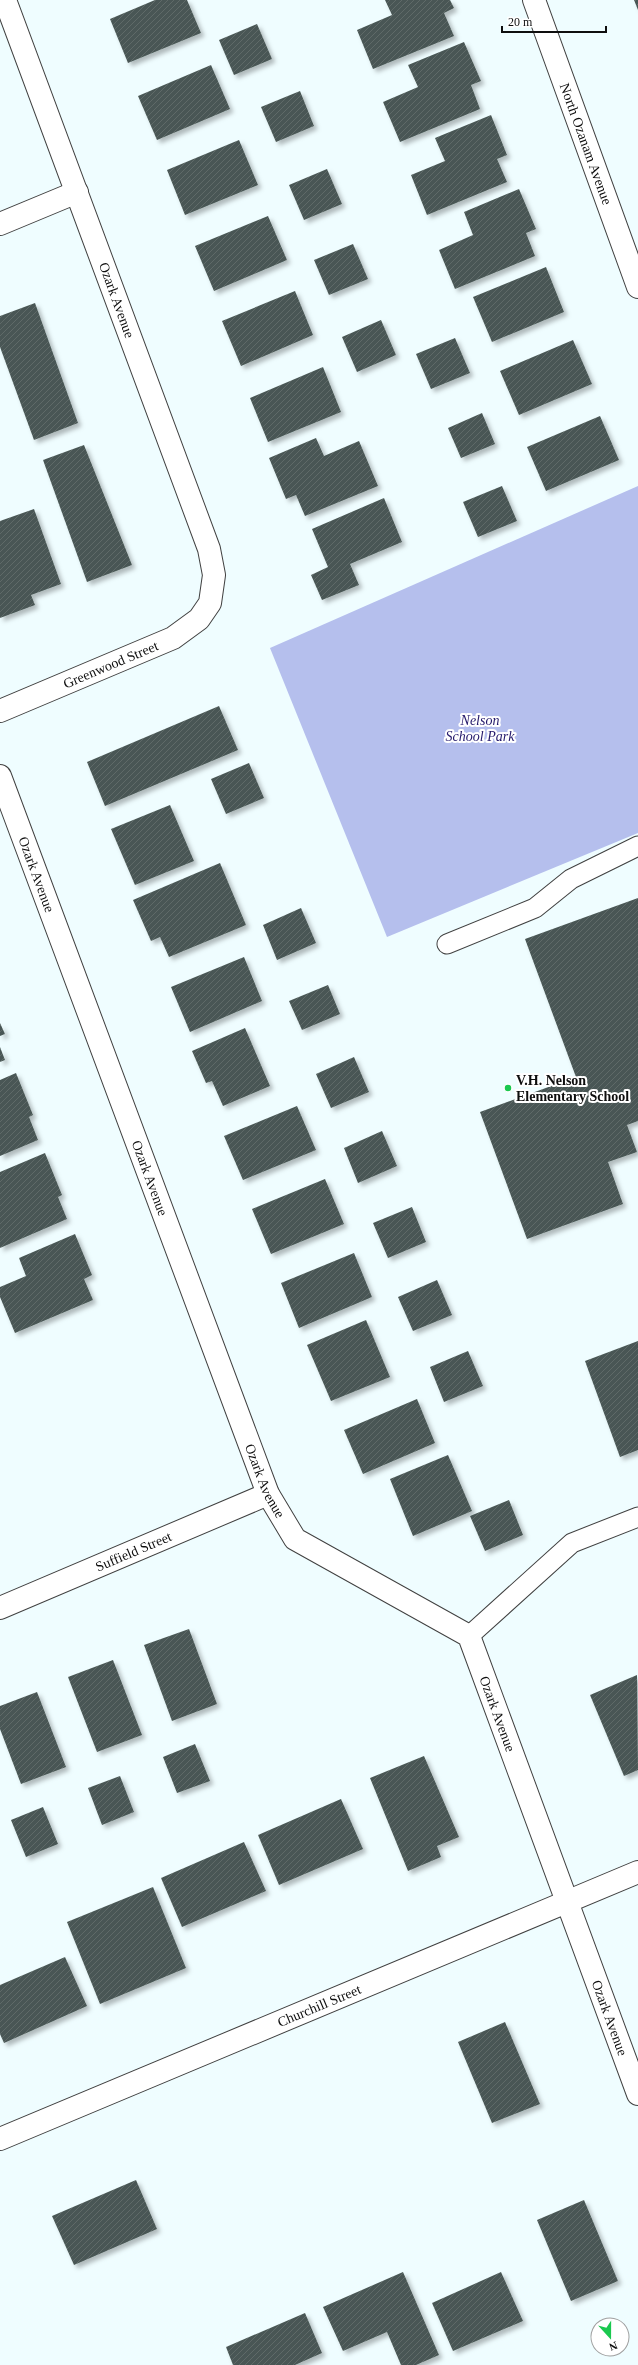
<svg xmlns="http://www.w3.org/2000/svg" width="638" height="2365" font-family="'Times New Roman',serif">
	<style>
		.green { fill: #b5bfed }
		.building { fill: url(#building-hatch); filter: url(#shadow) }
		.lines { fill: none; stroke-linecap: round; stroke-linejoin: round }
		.service-casing { stroke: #414141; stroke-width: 21 }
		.minor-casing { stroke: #414141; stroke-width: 24 }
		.service { stroke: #fff; stroke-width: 19 }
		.minor { stroke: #fff; stroke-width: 22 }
		.poi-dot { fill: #1bc84f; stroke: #fff; stroke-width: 1.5 }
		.labels { text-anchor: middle; stroke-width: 4; stroke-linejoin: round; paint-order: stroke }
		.street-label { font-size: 14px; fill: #0e0e0e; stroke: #fff }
		.park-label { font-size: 14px; font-style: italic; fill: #24196b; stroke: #fff }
		.poi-label { font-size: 14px; font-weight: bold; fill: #0e0e0e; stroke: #fff; text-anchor: start }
	</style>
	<defs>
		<pattern id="building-hatch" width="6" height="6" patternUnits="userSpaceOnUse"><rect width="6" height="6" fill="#495754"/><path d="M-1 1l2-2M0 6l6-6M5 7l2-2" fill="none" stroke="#5f6a68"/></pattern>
		<filter id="shadow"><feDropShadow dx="3.5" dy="3.5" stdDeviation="2" flood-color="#0004"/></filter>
	</defs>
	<rect width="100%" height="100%" fill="#effdff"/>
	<polygon class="green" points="638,486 638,833 387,937 270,648"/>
	<g class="building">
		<polygon points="155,0 187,0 201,33 128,63 110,19"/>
		<polygon points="385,0 450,0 454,8 444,13 454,36 373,69 357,30 392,15"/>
		<polygon points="634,0 638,0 638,10"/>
		<polygon points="257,24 272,59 234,75 219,40"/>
		<polygon points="464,42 481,81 471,85 480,109 400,142 383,102 418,87 408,65"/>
		<polygon points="211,65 230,109 157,140 138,96"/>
		<polygon points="300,91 314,126 276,142 261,107"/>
		<polygon points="491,115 507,155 497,159 507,182 427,215 411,175 445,161 435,138"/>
		<polygon points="239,140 258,185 185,215 167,170"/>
		<polygon points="327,169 342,204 304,220 289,185"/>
		<polygon points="519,189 536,229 526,233 535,256 455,289 439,250 473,235 464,212"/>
		<polygon points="268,216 287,260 214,291 195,246"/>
		<polygon points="353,244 368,279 329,295 314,260"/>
		<polygon points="546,267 564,312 492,342 473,297"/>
		<polygon points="295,291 313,335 241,366 222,321"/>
		<polygon points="35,303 78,423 34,440 0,347 0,316"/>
		<polygon points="381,320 396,355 357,372 342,337"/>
		<polygon points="455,338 470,373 431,389 416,354"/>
		<polygon points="573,340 592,384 519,415 500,371"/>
		<polygon points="323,367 341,412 268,442 250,398"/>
		<polygon points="482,413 495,444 461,458 448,428"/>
		<polygon points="600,416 619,460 546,491 527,447"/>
		<polygon points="316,438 324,456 359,441 378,486 305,516 296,495 286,499 269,458"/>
		<polygon points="84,445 132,565 87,582 43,460"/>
		<polygon points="502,486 517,521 478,537 463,502"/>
		<polygon points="384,498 402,542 350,564 359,585 322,600 311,575 328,567 312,529"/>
		<polygon points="34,509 61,584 31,595 35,605 0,618 0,521"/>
		<polygon points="219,706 238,750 105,806 87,762"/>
		<polygon points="249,763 264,798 226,814 211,779"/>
		<polygon points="170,805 194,861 135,885 111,829"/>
		<polygon points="220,863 246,925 169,957 160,937 151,941 133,900"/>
		<polygon points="638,898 638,1121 627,1125 637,1152 608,1162 623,1204 527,1239 480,1112 576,1077 525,939"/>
		<polygon points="301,908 316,943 277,960 263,925"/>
		<polygon points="244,957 262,1001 190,1032 171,987"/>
		<polygon points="328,985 340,1014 302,1030 289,1001"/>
		<polygon points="0,1023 5,1034 0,1036"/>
		<polygon points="245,1028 270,1086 223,1106 212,1081 206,1083 192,1051"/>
		<polygon points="0,1047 5,1060 0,1062"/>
		<polygon points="354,1057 369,1092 331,1108 316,1074"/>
		<polygon points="16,1073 33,1115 29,1117 38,1140 0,1156 0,1080"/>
		<polygon points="297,1106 316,1150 243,1180 224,1136"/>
		<polygon points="382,1131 397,1166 358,1183 344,1148"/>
		<polygon points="45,1153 62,1195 58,1197 67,1219 0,1248 0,1172"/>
		<polygon points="325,1179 344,1224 271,1254 252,1209"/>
		<polygon points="412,1207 426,1242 388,1258 373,1223"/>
		<polygon points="75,1234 92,1275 84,1279 93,1300 15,1333 0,1297 0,1287 26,1276 19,1258"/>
		<polygon points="354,1253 372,1297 299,1328 281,1283"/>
		<polygon points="437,1280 452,1315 413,1331 398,1297"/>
		<polygon points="366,1320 390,1377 331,1401 307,1345"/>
		<polygon points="638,1341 638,1450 620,1457 585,1361"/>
		<polygon points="468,1351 483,1386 444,1402 430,1367"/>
		<polygon points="417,1399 435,1443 363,1474 344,1430"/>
		<polygon points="448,1455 472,1511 413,1536 390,1479"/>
		<polygon points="509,1500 523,1535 485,1551 470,1516"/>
		<polygon points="189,1629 217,1704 172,1721 144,1645"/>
		<polygon points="113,1660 142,1735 97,1752 68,1677"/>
		<polygon points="637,1675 638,1770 624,1776 590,1695"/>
		<polygon points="37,1692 66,1767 21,1784 0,1729 0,1706"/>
		<polygon points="195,1744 210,1781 177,1793 163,1757"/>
		<polygon points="424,1756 459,1837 437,1846 441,1857 408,1871 370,1778"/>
		<polygon points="120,1776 134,1812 102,1825 88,1788"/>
		<polygon points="341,1799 363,1849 279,1885 258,1835"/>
		<polygon points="43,1807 58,1844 26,1857 11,1820"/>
		<polygon points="244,1842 266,1891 182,1927 161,1878"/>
		<polygon points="153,1887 186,1968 100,2004 67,1922"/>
		<polygon points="65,1957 87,2006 4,2043 0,2034 0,1985"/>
		<polygon points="505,2022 540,2104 492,2123 458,2042"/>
		<polygon points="136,2180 157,2229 74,2265 52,2216"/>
		<polygon points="584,2200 618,2281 571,2301 537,2220"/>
		<polygon points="403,2272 439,2355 416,2365 401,2365 387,2332 343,2351 323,2307"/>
		<polygon points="501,2272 523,2321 453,2351 432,2303"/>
		<polygon points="305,2313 322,2353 295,2365 233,2365 226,2347"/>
	</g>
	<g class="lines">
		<g class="service-casing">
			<g id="service">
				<polyline points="447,944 535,908 571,879 638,846"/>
				<polyline points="469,1636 572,1543 638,1517"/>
			</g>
		</g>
		<g class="minor-casing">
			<g id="minor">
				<path id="s1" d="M534,0L638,287"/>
				<polyline points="0,224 77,192"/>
				<path id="s2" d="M0,711L173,638L199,619L210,603L214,575L209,549L5,0"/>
				<path id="s3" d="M0,776L268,1494L295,1539L469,1636L638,2094"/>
				<path id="s4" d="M0,1608L268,1494"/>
				<path id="s5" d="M0,2139L638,1872"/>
			</g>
		</g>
		<use href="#service" class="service"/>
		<use href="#minor" class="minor"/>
	</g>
	<circle class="poi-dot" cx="508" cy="1088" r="4"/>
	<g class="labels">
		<g class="street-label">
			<text dy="5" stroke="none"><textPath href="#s1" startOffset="153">North Ozanam Avenue</textPath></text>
			<text transform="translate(117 300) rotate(70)" y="5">Ozark Avenue</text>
			<text dy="5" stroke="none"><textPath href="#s2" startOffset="120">Greenwood Street</textPath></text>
			<text dy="5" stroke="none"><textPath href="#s3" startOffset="105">Ozark Avenue</textPath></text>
			<text dy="5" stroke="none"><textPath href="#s3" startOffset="429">Ozark Avenue</textPath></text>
			<text dy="5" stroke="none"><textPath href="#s3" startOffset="753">Ozark Avenue</textPath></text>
			<text dy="5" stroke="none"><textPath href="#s4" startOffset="145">Suffield Street</textPath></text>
			<text dy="5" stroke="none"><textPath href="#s3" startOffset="1101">Ozark Avenue</textPath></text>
			<text dy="5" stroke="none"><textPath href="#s5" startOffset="346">Churchill Street</textPath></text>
			<text dy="5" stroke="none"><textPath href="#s3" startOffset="1425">Ozark Avenue</textPath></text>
		</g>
		<g class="park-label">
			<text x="480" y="725">Nelson<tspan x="480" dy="16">School Park</tspan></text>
		</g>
		<g class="poi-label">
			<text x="516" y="1085">V.H. Nelson<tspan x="516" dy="16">Elementary School</tspan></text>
		</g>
	</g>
	<g transform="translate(610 2337) rotate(159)"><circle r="19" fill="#ffffff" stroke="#9f9f9f"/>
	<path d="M0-3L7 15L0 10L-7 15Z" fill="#1bc84f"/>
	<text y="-6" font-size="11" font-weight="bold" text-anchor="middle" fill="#0e0e0e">N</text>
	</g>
	<path d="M502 26v6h104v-6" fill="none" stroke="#0e0e0e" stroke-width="2"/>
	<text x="508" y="26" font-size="12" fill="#0e0e0e" stroke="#ffffff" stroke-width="3" paint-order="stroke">20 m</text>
</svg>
